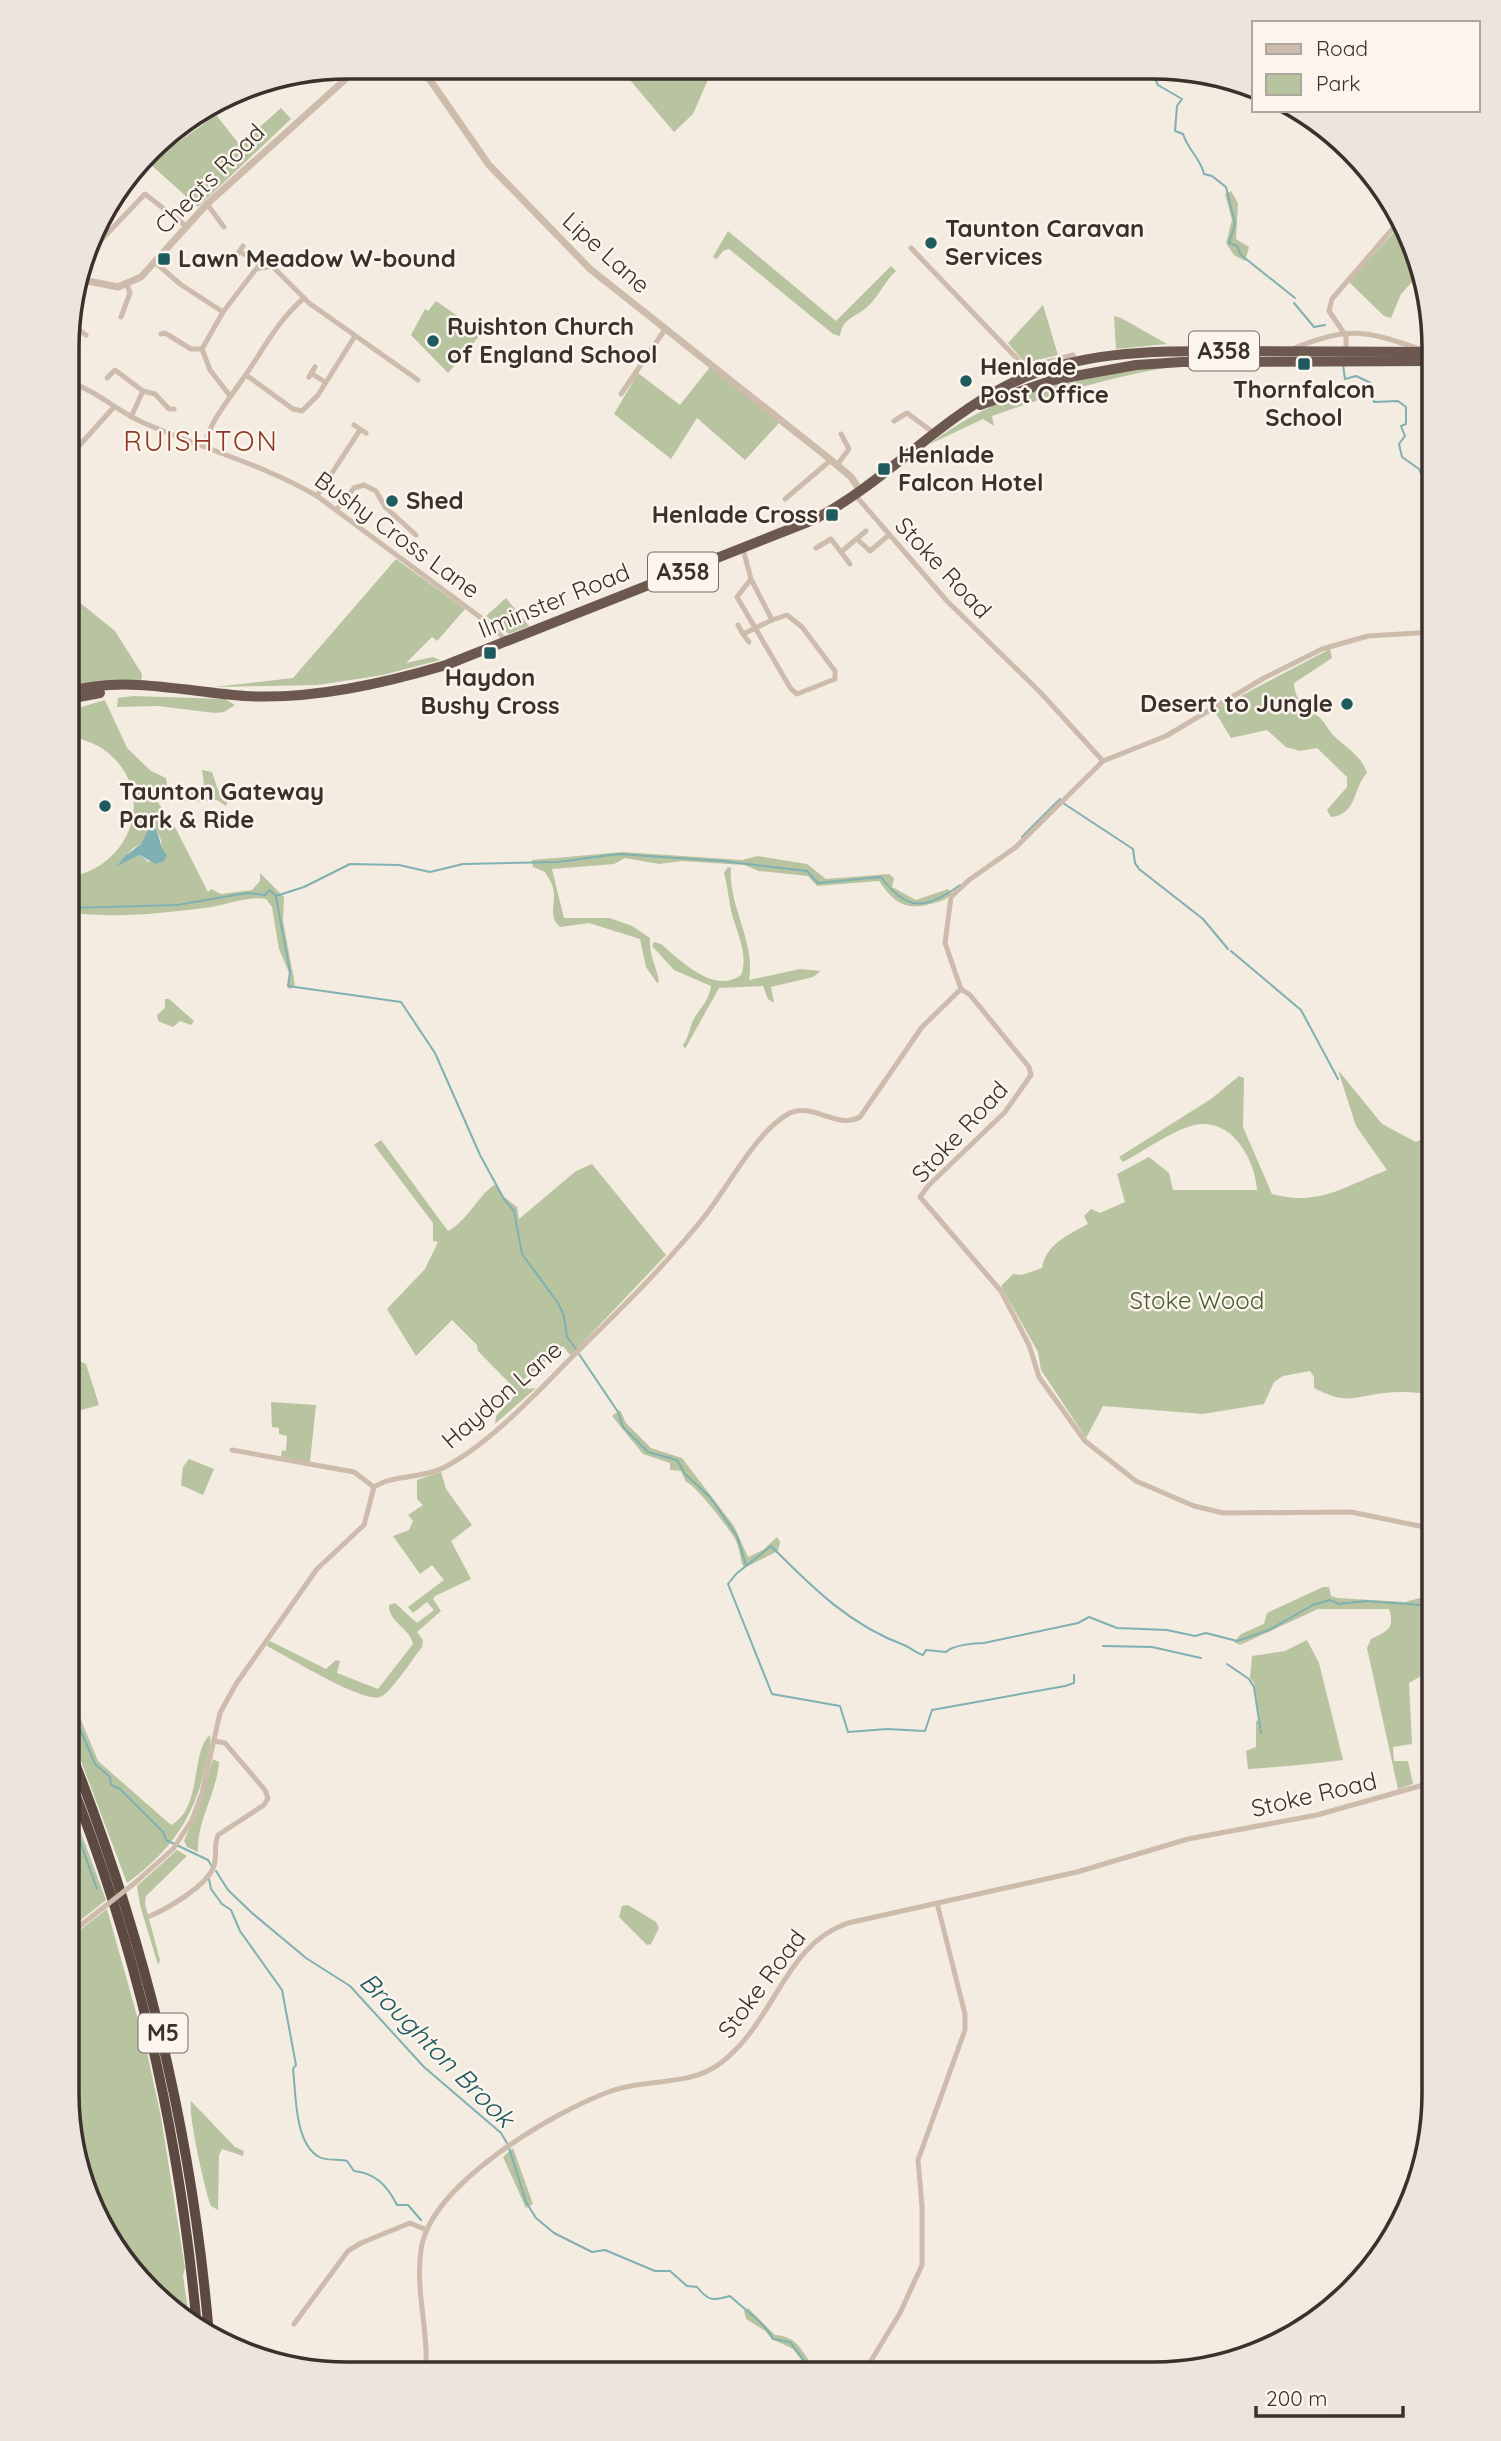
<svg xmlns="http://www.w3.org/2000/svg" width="1501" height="2441" font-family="Quicksand,sans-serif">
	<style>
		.green { fill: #b8c4a0; fill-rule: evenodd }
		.water { fill: #7fb0b2 }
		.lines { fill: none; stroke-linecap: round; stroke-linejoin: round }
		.stream { stroke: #7fb0b2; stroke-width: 2 }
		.minor { stroke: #cdbbac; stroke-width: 5 }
		.tertiary { stroke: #cdbbac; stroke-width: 7 }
		.trunk { stroke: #6c584f; stroke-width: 10 }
		.motorway { stroke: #5c4a42; stroke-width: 10 }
		.minor-bridge { stroke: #cdbbac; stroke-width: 5 }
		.poi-dot { fill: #1f5a5e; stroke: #fbf5ee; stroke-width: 2.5 }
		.labels { text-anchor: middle; stroke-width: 5; stroke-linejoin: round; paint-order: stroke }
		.shield { fill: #fbf5ee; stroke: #756b66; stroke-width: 2 }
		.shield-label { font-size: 23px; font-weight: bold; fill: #3b302b }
		.street-label { font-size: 24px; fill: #3b302b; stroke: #fbf5ee }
		.poi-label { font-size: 24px; font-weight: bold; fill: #3b302b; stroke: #fbf5ee; text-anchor: start }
		.park-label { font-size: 24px; fill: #4a5a2e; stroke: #fbf5ee }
		.water-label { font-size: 26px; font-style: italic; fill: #1f5a5e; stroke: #fbf5ee }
		.quarter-label { font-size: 28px; letter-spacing: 2px; fill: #8c3b22; stroke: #fbf5ee }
		.rim { fill: none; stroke: #3b302b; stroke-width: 3.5 }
	</style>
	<rect width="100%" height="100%" fill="#f4ebe1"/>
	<g class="green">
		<polygon points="619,67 713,68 693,114 674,132"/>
		<polygon points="281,108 291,119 198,207 149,163 216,115 240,145"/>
		<polygon points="1231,191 1238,203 1236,239 1249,247 1245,261 1234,255 1226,243 1232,220 1225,194"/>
		<polygon points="1403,222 1413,240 1420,273 1401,294 1391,318 1384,316 1349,282"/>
		<path d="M728,231L836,321L891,266L896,271C884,282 878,298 866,308C856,317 842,318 840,336L833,334L729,249L723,251L717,259L713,257Z"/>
		<polygon points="436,301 482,333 448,373 411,335 425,309 428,311"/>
		<polygon points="1043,305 1058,355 1025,363 1008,343"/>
		<polygon points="1114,316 1121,318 1167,344 1116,349"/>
		<path d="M1185,365C1119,374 1054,394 992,416L994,426L983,419L930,444C1004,386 1094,372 1185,365Z"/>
		<polygon points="710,367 780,422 745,460 697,418 671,459 614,414 638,373 680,405"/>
		<polygon points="396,559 465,609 437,641 432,637 406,663 433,657 440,660 383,675 318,685 214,687 293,678"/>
		<polygon points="68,593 115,631 142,674 141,682 68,688"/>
		<polygon points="506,598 529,626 509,634 486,616"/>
		<path d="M1330,649L1332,658L1294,683C1295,702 1306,707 1319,717C1325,722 1328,730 1333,735C1345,747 1362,756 1367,773C1352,789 1358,814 1331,817L1327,810L1347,787V777L1317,748L1300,751L1286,747L1267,730L1231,738L1214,710Z"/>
		<polygon points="133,696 225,699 235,705 224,712 215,713 158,706 117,707 118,698"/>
		<path d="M105,700L127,748L151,771L166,778L167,785L195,791L204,783L202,770L212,772L218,790L228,800L226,806L217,800L189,802L161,794L155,798L177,831L208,892L211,889L221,894L252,890L260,881V873L284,897L283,921L295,985L290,989L287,987L290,975L279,949L272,907L266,899C249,896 229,904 212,907C165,913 115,919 68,912V877C132,868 160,789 103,749C93,742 80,739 68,735V711ZM154,824L161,840L162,851L149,862L139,855L116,867L132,849L141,844Z"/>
		<path d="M623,852L742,860L758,856L807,864L826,879L889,874L894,878L892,887L916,900L948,889L952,894C943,902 937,902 926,905C903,910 892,900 879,881L817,886L808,876L759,871L744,865L682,861L659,864L625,858L614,864L552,869L564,918H610L632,926L650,938C649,956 655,962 659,981L657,983L646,967L640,939L589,923L560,927C547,916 557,902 553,888C552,883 548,877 545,872L533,867L532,860Z"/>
		<path d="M728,867L731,868C728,907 756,941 749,980L800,969L821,971L813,977L771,987L774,1003L768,999L763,986L719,988L685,1049L683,1045C690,1036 689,1026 695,1017C702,1006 709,1000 711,986L674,970L652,946L654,942L661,944C680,960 714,995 741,975C750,953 733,926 730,905C728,894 727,884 724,873Z"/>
		<polygon points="165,999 169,999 194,1021 191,1025 180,1021 173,1027 158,1021 157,1015 165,1008"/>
		<path d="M1338,1070L1382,1124L1416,1142L1434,1134V1395C1417,1392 1401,1391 1384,1393C1352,1397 1347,1405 1314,1388V1377L1310,1371L1283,1376L1274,1382L1264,1404L1203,1414L1103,1406L1086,1438L1041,1370L1038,1352L1001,1286L1013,1274L1022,1275L1042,1268C1046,1244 1068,1235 1088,1224L1084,1216L1091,1209L1100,1213L1125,1202L1117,1174L1149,1157L1169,1173L1173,1190H1257C1255,1158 1230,1114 1191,1126C1168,1133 1144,1151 1123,1162L1119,1157L1211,1099L1239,1076L1244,1078L1243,1127L1272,1194C1319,1207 1345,1186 1387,1170L1356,1126Z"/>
		<path d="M381,1140L448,1231C468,1221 480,1192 496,1184L503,1196L517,1207L519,1219L576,1171L592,1164L666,1255L574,1352L570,1355L563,1346L522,1381L528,1389L536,1388L495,1424L496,1416L518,1392L478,1351L477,1345L452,1320L416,1356L387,1309L425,1269L438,1242L433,1241V1223L374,1145Z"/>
		<path d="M68,1319L74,1330L79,1361L86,1364L99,1405L78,1411L67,1421V1408L78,1398C73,1371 67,1346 68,1319Z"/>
		<polygon points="271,1402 316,1405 310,1462 281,1457 282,1450 286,1451 287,1436 279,1434 279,1428 272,1427"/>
		<path d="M620,1410L626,1423L651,1448L682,1458L734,1526L748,1557L763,1550L777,1537L780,1542L778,1551L744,1568C740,1560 740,1549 736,1541C732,1532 695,1484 686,1482L681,1471L670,1470V1463L643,1454L612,1416Z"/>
		<polygon points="189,1459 214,1469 203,1495 181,1485 183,1467"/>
		<path d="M441,1472L446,1489L472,1525L451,1541L471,1579L435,1596L433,1599L441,1611L417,1632L423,1640L422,1647C414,1657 390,1694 380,1697C362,1703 287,1656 267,1646L269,1641L272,1642L326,1669L336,1660L340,1661L337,1673L378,1689L413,1644C410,1628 388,1622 389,1605L395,1603L417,1623L434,1610L427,1602L413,1613L408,1607L444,1580L432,1565L420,1574L393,1536L409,1530L413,1521L408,1515L423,1505L417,1499V1480Z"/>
		<path d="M1323,1587H1329L1331,1596L1337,1598L1405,1602L1420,1598L1427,1602L1434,1598V1612L1426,1614L1434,1639V1672L1430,1671L1409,1683L1412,1744L1393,1747L1394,1761H1408L1413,1784L1398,1789L1367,1648L1371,1639C1388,1630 1395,1629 1389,1609H1318L1240,1645L1234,1642L1241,1634L1264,1624L1267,1613Z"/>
		<path d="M1307,1640L1319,1663L1343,1760C1311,1764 1280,1767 1248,1769L1246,1751L1256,1747V1721L1260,1720L1254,1683L1250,1678L1252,1656L1285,1651Z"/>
		<path d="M67,1686L98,1761L171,1825C203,1808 190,1752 210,1735C212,1745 207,1757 205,1768C194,1818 169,1853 127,1883L67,1724Z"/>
		<path d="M213,1759L219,1762C217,1793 196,1822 198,1852L187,1847L184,1841L201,1802Z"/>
		<polygon points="67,1795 106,1900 67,1931"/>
		<polygon points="177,1850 187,1856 146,1896 145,1904 160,1960 158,1965 140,1905 137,1886"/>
		<polygon points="628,1905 656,1922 659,1928 651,1944 647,1945 619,1917 622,1906"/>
		<polygon points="107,1909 146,2048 161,2117 185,2268 183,2276 190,2324 176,2316 124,2264 88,2201 70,2113 77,2053 67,2005 67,1940"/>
		<path d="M191,2101L235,2147L244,2151L243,2156L222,2149L219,2155L218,2210L211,2206C205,2191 188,2114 191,2101Z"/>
		<polygon points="513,2148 533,2204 526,2208 503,2157"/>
		<path d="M748,2308L775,2335C805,2337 801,2361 824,2374H812L793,2349L772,2339L765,2331L746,2319L744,2311Z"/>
	</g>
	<path class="water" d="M152,823C161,833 158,847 167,855L164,861L156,864L139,855L116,867L125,856L141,844Z"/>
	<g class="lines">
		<g class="stream">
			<path d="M1150,69L1158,85L1182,99L1177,106L1175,131L1183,134C1188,150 1201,159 1204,174L1212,176L1226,187L1235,224L1229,243L1237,246L1241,255L1295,298"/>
			<polyline points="1294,303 1314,327 1325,325"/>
			<polyline points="1343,365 1345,379 1356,376 1371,383 1374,402 1398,401 1406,407 1406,424 1401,426 1405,436 1399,444 1402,457 1419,469 1422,476 1434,477"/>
			<polyline points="1063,803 1133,849 1135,863 1139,869 1203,919 1228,949"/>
			<polyline points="1022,837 1060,799"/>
			<polyline points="276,897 290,972 288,986 401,1002 435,1053 480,1155 504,1199 514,1211 522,1254 558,1303 564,1316 567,1337 576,1349"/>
			<path d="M68,908L177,905L247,893L265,895L270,890L276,896L304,887L350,864L399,865L430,872L463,864L558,862L618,854L722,861L807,871L818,883L881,877C906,911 925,911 960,885"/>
			<polyline points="1231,951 1301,1010 1338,1079"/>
			<polyline points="579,1354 618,1412 623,1427 648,1452 677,1460 685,1474 710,1497 737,1536 746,1565"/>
			<polyline points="1103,1646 1152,1647 1201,1658"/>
			<polyline points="1227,1664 1249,1679 1254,1687 1261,1733"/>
			<path d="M1074,1675V1683L1065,1686L932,1710L925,1731L887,1729L848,1732L840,1706L772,1694L728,1584L736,1574L771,1546C811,1586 849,1625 904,1645C911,1648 916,1653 923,1655L926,1650L946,1652C953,1645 974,1643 984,1643L1078,1623L1089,1617L1117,1628L1167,1630L1195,1636L1206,1633L1237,1641L1269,1630L1313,1605L1330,1600L1339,1604L1366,1601L1434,1606"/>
			<polyline points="67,1699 95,1764 110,1777 111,1785 120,1789 163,1832 166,1840 208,1860 211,1865"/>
			<polyline points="67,1805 97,1889"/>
			<polyline points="216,1871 228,1890 252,1913 306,1958 350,1986 424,2067 501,2133 507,2143"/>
			<path d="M209,1879L211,1889L222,1904L231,1910L240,1931L282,1990L296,2065L293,2069C296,2093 294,2143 319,2157C326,2161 340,2159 347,2161L354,2171C375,2173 387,2185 397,2205H408L421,2220"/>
			<path d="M509,2148L526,2202L536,2218L554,2233L592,2252L605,2250L655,2271H670L687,2286L697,2287C708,2301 713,2301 730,2296C745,2310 764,2322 773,2339L790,2342L811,2370L818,2374"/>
		</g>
		<g class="minor">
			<polyline points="207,204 224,227"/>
			<polyline points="911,248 1026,368"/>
			<polyline points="240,252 256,260 259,267"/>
			<polyline points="237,255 243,246"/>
			<polyline points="85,257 145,194 186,226"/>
			<polyline points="156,263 180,284 223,312 202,349 210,370 230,396"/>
			<polyline points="223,312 256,269 272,266 309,303 418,380"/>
			<polyline points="121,317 130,293 127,285"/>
			<polyline points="69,323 86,335"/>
			<polyline points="161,334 165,333 191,349 202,349"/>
			<path d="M1292,349C1350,326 1363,330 1420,349"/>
			<polyline points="1346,354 1346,336 1329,311 1332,299 1401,219"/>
			<polyline points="311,373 325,382"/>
			<polyline points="246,375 293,409 302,411 318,395 355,336"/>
			<polyline points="309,377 315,367"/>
			<polyline points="107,378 115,370 143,391 131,417"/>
			<polyline points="1012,380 1026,368 1073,355 1076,364 1069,376"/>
			<path d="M69,382C97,391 117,411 144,423C201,448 262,464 317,496L488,623L507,641"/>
			<polyline points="143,391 155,394 169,409 174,409"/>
			<polyline points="621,394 666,328"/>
			<polyline points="894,421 907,413 934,433"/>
			<polyline points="354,425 366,433"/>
			<path d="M204,445C212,419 227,402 242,380C263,351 276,322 304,298"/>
			<polyline points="69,457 114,407"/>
			<polyline points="837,465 849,449 841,434"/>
			<polyline points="69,490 76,493"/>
			<polyline points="317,496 360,430"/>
			<polyline points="856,496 947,601 1040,692 1103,761"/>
			<polyline points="785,499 831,460"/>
			<polyline points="337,509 354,488 364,485 376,491 385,507 416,535"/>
			<polyline points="857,539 870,551 889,535"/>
			<polyline points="816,548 831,539 850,564"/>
			<polyline points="743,549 751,579 772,620 787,615 802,627 835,671 835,679 797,694 791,689 737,597 751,579"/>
			<polyline points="841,552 866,531"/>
			<polyline points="738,625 743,634"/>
			<polyline points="749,642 743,634 772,620"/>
			<polyline points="232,1450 354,1472 374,1487"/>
			<polyline points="1434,1529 1351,1512 1223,1513 1194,1506 1136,1481 1085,1441 1039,1377 1029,1345 1001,1291 920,1197 928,1186 1005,1112 1031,1075 1029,1067 970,995 961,989 945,943 951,897 969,880 1016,847 1103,761 1166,736 1264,678 1322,649 1368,636 1434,632"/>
			<polyline points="1425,1725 1430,1723 1431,1717"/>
			<path d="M136,1882L173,1849L192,1820L202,1793L220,1713L236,1684L317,1569L364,1525L374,1487C394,1474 423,1479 445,1467C496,1440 543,1385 584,1345C626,1304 668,1262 704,1217C729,1186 755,1133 788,1114C812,1101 837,1130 860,1117L922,1027L961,989"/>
			<path d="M150,1916C167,1909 206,1886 213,1868C218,1858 213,1846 218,1835L264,1805L268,1798L265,1790L225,1743L214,1741"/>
			<polyline points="67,1936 99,1911"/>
			<polyline points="67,2055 76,2054"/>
			<polyline points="294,2324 348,2251 361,2243 410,2223 427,2230"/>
			<path d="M426,2372C429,2332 415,2291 421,2250C429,2185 553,2112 611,2091C647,2078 691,2087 722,2062C776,2020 784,1945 848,1923L1077,1872L1188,1839L1317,1815L1434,1782"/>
			<polyline points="863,2374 900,2313 922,2265 922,2206 918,2160 965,2030 965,2014 937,1903"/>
		</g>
		<g class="tertiary">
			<polyline points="421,67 489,165 590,269 831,460 851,477 861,492"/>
			<polyline points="78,282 88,281 118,287 141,277 207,204 359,67"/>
		</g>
		<g class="trunk">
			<polyline points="980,405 1053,380 1136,365 1182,362 1434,361"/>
			<path d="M68,692C125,675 187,692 245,696C311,700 382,684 446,665L813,520C883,484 935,423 1004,387C1077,349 1158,351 1238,351C1303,351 1369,352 1434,352"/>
			<polyline points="68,699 100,693"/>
		</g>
		<g class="motorway">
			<path d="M67,1743C144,1935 192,2129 209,2335"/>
			<path d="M67,1773C139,1952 180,2137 197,2328"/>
		</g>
		<polyline class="minor-bridge" points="99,1911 136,1882"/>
	</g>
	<g class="poi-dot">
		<circle cx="931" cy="243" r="7"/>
		<rect x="157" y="252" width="14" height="14" rx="3.5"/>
		<circle cx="433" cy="341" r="7"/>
		<rect x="1297" y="357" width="14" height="14" rx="3.5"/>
		<circle cx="966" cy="381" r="7"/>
		<rect x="877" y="462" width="14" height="14" rx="3.5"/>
		<circle cx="392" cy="501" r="7"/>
		<rect x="825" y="508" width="14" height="14" rx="3.5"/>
		<rect x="483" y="646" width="14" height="14" rx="3.5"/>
		<circle cx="1347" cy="704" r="7"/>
		<circle cx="105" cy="806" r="7"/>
	</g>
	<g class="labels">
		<g class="shield">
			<rect x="1189" y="331.5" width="70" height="39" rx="5"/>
			<rect x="648" y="552.5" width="70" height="39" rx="5"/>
			<rect x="138.5" y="2013.5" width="49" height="39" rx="5"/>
		</g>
		<g class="shield-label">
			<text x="1224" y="359">A358</text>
			<text x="683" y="580">A358</text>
			<text x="163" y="2041">M5</text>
		</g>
		<g class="street-label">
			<text transform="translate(210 179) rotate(-45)" y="8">Cheats Road</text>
			<text transform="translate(606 253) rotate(42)" y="8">Lipe Lane</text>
			<text transform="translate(397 535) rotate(36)" y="8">Bushy Cross Lane</text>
			<text transform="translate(943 568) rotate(47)" y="8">Stoke Road</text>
			<text transform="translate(554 601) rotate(-22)" y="8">Ilminster Road</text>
			<text transform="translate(960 1132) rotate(-47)" y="8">Stoke Road</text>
			<text transform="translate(502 1395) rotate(-41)" y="8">Haydon Lane</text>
			<text transform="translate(1314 1795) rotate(-13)" y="8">Stoke Road</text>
			<text transform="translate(762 1984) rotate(-53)" y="8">Stoke Road</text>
		</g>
		<g class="poi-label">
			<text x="945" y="237">Taunton Caravan<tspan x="945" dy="28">Services</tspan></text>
			<text x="178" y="267">Lawn Meadow W-bound</text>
			<text x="447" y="335">Ruishton Church<tspan x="447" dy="28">of England School</tspan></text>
			<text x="980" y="375">Henlade<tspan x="980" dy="28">Post Office</tspan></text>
			<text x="1304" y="398" text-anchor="middle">Thornfalcon<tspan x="1304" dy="28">School</tspan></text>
			<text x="898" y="463">Henlade<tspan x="898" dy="28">Falcon Hotel</tspan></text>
			<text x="406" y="509">Shed</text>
			<text x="818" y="523" text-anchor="end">Henlade Cross</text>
			<text x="490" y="686" text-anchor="middle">Haydon<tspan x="490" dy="28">Bushy Cross</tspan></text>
			<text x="1333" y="712" text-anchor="end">Desert to Jungle</text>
			<text x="119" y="800">Taunton Gateway<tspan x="119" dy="28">Park &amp; Ride</tspan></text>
		</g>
		<g class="park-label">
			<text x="1197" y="1309">Stoke Wood</text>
		</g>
		<g class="water-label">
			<text transform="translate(437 2050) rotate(45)" y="9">Broughton Brook</text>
		</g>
		<g class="quarter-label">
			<text x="201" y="451">RUISHTON</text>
		</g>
	</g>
	<path d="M0 0H1501V2441H0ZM348 79H1153A269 269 0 0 1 1422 348V2093A269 269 0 0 1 1153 2362H348A269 269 0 0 1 79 2093V348A269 269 0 0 1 348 79Z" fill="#ece5de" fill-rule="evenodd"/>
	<path class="rim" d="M348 79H1153A269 269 0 0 1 1422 348V2093A269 269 0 0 1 1153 2362H348A269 269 0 0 1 79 2093V348A269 269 0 0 1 348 79Z"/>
	<rect x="1252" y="21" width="228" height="91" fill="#fbf5ee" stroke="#aea6a0" stroke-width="2"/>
	<rect x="1266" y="44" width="35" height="10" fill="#cdbbac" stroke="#aea6a0" stroke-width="2"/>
	<text x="1316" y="56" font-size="21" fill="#3b302b">Road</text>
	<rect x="1266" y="74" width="35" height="21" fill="#b8c4a0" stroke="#aea6a0" stroke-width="2"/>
	<text x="1316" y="91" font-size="21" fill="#3b302b">Park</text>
	<path d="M1256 2406v10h147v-10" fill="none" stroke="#3b302b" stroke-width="3.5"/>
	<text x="1266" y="2406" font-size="21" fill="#3b302b" stroke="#fbf5ee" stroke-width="5" paint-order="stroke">200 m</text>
</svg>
